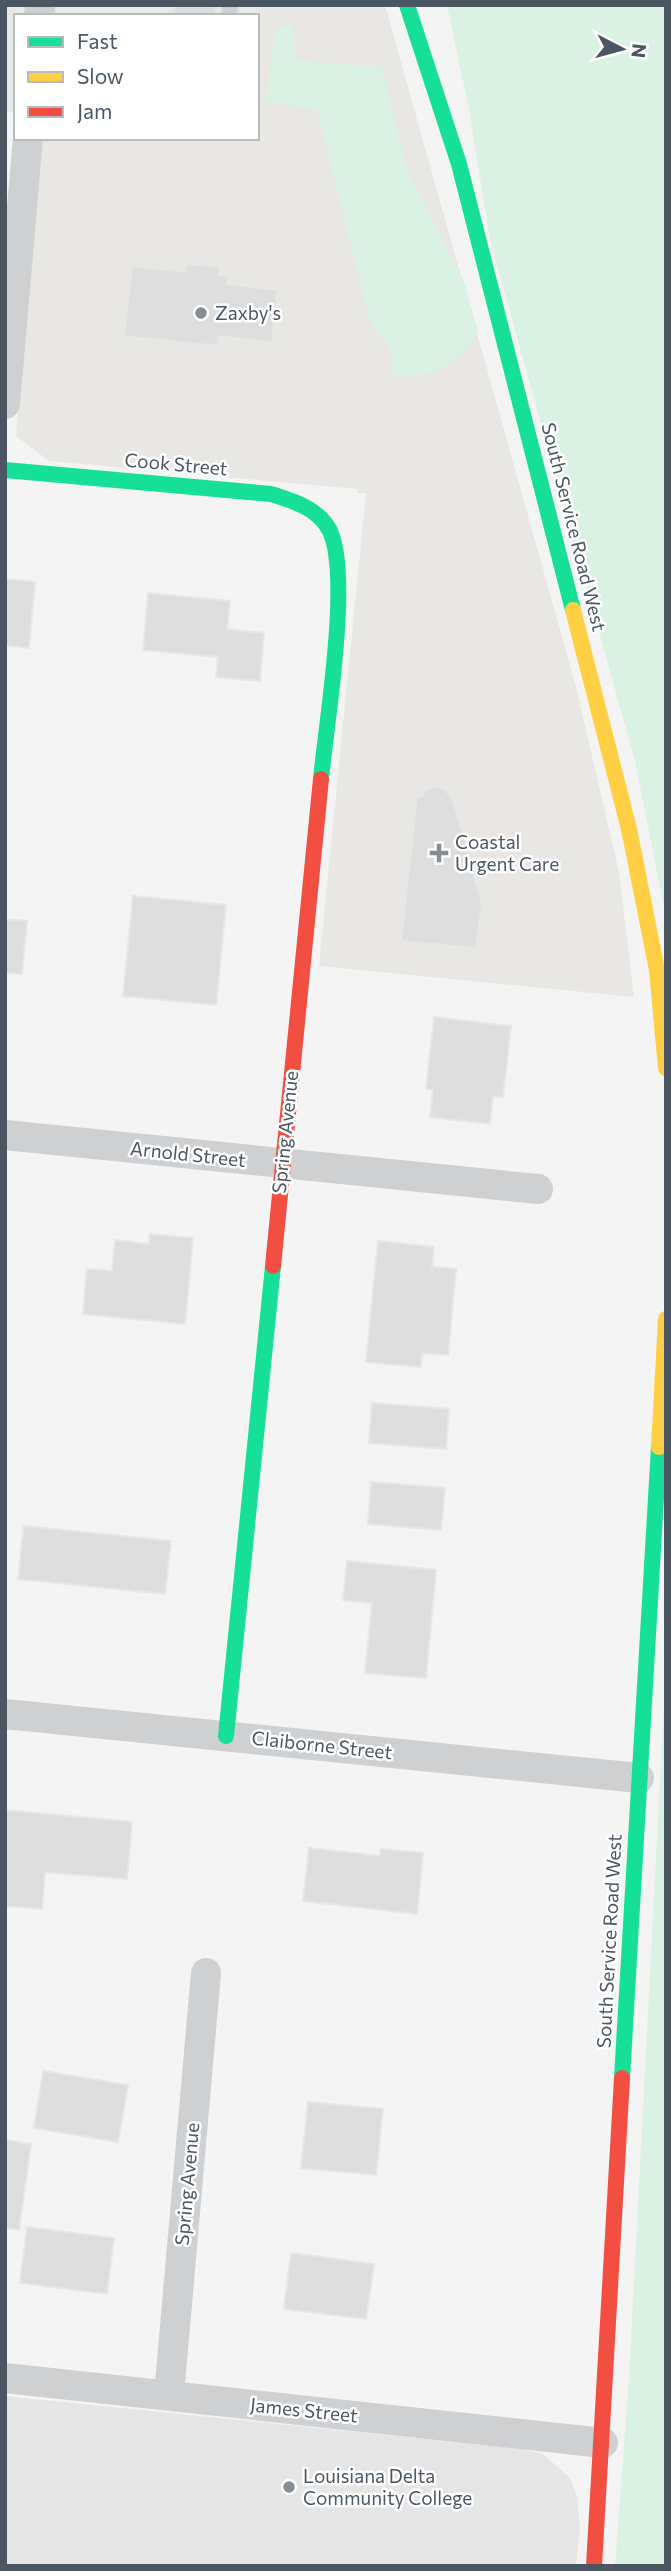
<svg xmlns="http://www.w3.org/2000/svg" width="671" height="2571" font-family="Commissioner,sans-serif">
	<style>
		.commercial { fill: #e8e7e3 }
		.education { fill: #e6e5e6 }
		.green { fill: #d9f2e3 }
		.building { fill: #ddddde; stroke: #e5e6e7; stroke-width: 2 }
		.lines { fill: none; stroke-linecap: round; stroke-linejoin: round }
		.lane { stroke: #ced0d2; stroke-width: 16 }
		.street { stroke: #ced0d2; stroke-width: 30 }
		.fast { stroke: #16e098; stroke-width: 16 }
		.slow { stroke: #ffcf43; stroke-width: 16 }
		.jam { stroke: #f24e42; stroke-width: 16 }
		.poi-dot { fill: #868d94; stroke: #fff; stroke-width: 2.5 }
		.labels { text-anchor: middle; stroke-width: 5; stroke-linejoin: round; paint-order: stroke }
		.poi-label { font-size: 19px; fill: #4a5661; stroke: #fff; text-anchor: start }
		.street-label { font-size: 19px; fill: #4a5661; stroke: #fff }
	</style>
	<rect width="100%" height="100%" fill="#f4f4f4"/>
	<polygon class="commercial" points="5,5 385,5 576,687 619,872 634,997 319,966 366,493 358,493 357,489 49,461 16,436 42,138 257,138 257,16 16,16 16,112 5,111"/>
	<polygon class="education" points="5,2396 522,2449 543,2454 570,2478 577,2496 580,2526 576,2566 5,2566"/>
	<g class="green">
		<polygon points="447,5 666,5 666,917 635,761 490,240 469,109"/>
		<path d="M291,25L297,60L382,67L406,167L464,282L478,332C454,370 435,376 391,376C396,349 387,344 371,324L318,110L266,101L276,29Z"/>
		<polygon points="666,1666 666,2566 615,2566 629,2379"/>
	</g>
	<g class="building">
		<polygon points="174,5 216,5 215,16 173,16"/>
		<polygon points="186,264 220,267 219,275 228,276 227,284 277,290 272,342 219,336 218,344 209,345 124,336 132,266 185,272"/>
		<polygon points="5,579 35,582 29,648 5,645"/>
		<polygon points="148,593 230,601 227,629 264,633 260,681 216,677 218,657 143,650"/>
		<polygon points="437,787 445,789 453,801 482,904 476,948 401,941 417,798 423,795 426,789"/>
		<polygon points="133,896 226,905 216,1005 123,996"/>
		<polygon points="5,919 27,921 22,974 5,973"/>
		<polygon points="434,1017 511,1026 503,1097 493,1096 490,1124 430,1117 433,1090 426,1089"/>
		<polygon points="150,1234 193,1238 185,1324 83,1314 87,1269 112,1271 115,1240 149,1244"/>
		<polygon points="378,1241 434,1247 432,1267 456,1269 448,1355 422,1353 421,1367 366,1362"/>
		<polygon points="372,1403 449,1409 446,1449 369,1443"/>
		<polygon points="371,1482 445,1488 441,1530 368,1524"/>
		<polygon points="24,1526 171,1541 165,1594 18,1579"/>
		<polygon points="347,1561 436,1570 426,1678 365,1673 372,1603 343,1600"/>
		<polygon points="5,1810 132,1822 127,1879 45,1872 42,1909 5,1906"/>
		<polygon points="309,1848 380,1856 381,1849 423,1853 417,1914 303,1901"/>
		<polygon points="43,2071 128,2085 118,2142 34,2128"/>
		<polygon points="308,2102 383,2109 376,2175 301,2168"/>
		<polygon points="5,2140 31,2144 19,2230 5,2228"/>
		<polygon points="27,2227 114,2238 107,2294 20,2283"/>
		<polygon points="291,2253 374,2264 366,2319 284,2309"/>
	</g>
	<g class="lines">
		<polyline class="lane" points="229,16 230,5"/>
		<g class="street">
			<polyline points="39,16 40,5"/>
			<polyline points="5,404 28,138"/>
			<polyline points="5,1135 538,1189"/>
			<polyline points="5,1714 639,1778"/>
			<polyline points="5,2378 603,2443"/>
			<polyline points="169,2395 206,1973"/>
		</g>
		<g class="fast">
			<polyline points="407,5 459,164 573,610"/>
			<path d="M5,470L271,494C293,501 317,508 329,529C352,573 326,724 321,779"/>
			<polyline points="226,1736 273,1266"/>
			<polyline points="622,2078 659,1447"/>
		</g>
		<g class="slow">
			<polyline points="573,610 629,829 657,970 666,1068"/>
			<polyline points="659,1447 666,1319"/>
		</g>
		<g class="jam">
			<polyline points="273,1266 321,779"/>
			<polyline points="594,2566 622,2078"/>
		</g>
	</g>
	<g class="poi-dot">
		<circle cx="201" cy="313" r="7"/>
		<path d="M435.5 842.5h7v7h7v7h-7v7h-7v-7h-7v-7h7z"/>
		<circle cx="289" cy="2487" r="7"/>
	</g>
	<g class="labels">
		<g class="poi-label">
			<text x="215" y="320">Zaxby's</text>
			<text x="455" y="849">Coastal<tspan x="455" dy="22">Urgent Care</tspan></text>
			<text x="303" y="2483">Louisiana Delta<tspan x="303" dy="22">Community College</tspan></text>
		</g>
		<g class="street-label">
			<text transform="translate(176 464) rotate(5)" y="7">Cook Street</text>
			<text transform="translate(574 527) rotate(76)" y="7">South Service Road West</text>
			<text transform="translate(285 1132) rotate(-84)" y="7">Spring Avenue</text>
			<text transform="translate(188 1154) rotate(6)" y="7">Arnold Street</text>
			<text transform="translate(322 1745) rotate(6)" y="7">Claiborne Street</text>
			<text transform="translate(609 1941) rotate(-87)" y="7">South Service Road West</text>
			<text transform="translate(187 2184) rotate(-85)" y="7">Spring Avenue</text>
			<text transform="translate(304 2410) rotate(6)" y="7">James Street</text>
		</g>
	</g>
	<rect width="671" height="2571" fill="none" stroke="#4a5661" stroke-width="14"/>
	<rect x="14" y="14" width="245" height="126" fill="#ffffff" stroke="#b7bbc0" stroke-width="2"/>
	<rect x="28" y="37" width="35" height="10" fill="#16e098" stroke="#b7bbc0" stroke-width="2"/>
	<text x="77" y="49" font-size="21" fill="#4a5661">Fast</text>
	<rect x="28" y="72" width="35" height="10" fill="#ffcf43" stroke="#b7bbc0" stroke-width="2"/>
	<text x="77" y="84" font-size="21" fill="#4a5661">Slow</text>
	<rect x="28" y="107" width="35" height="10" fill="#f24e42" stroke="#b7bbc0" stroke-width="2"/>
	<text x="77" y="119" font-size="21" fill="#4a5661">Jam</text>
	<g transform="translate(622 49) rotate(96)" stroke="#ffffff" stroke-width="5" paint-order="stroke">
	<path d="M0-5L12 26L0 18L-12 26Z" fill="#4a5661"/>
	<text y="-10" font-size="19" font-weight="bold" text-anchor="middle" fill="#4a5661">N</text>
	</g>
</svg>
